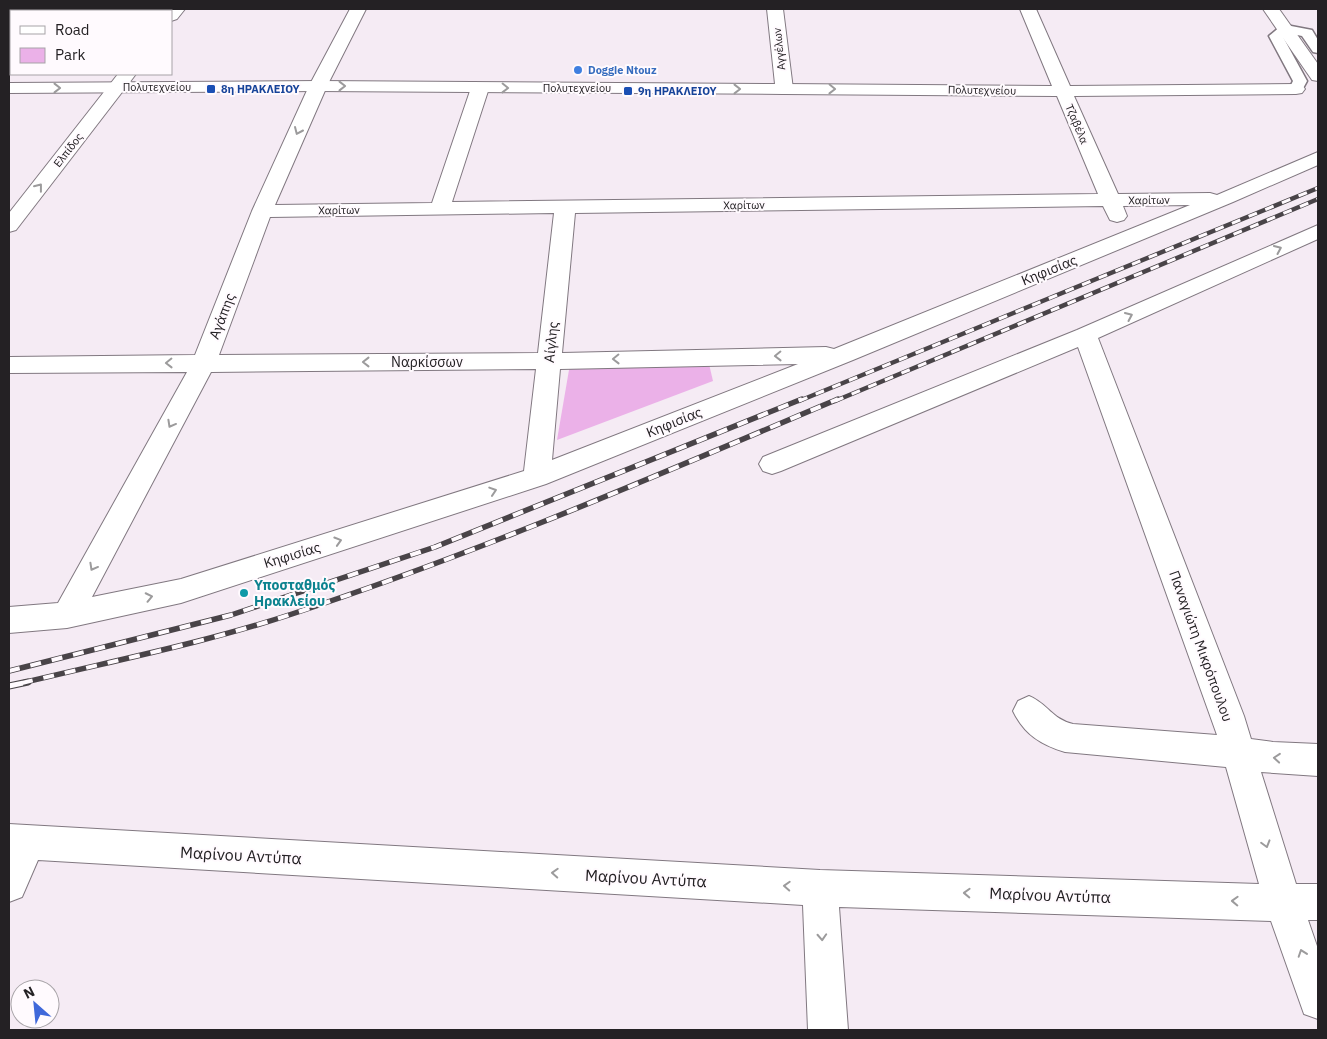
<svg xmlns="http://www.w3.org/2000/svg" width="1327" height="1039" font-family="'IBM Plex Sans',sans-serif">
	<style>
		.green { fill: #ebb1e8 }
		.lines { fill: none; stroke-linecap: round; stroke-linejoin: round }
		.service-casing { stroke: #817880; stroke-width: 3 }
		.minor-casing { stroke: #817880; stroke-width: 2 }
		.tertiary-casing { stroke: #817880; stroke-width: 2 }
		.service { fill: #fff; fill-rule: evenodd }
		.minor { fill: #fff; fill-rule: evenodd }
		.tertiary { fill: #fff; fill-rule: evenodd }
		.rail-far2-casing { stroke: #494448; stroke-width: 4.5 }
		.rail-far1-casing { stroke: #494448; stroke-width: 5.5 }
		.rail-casing { stroke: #494448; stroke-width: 7 }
		.rail-far2 { stroke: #fffafe; stroke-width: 3; stroke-dasharray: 9; stroke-linecap: butt }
		.rail-far1 { stroke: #fffafe; stroke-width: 4; stroke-dasharray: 11; stroke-linecap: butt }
		.rail { stroke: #fffafe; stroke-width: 5; stroke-dasharray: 14; stroke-linecap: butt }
		.oneway { stroke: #9c9b9c }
		.shop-dot { fill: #3f7fe0; stroke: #fffafe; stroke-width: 2 }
		.transit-dot { fill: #1a4fb4; stroke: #fffafe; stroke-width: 2 }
		.culture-dot { fill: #0f9aa8; stroke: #fffafe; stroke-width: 2 }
		.labels { text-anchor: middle; stroke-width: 4; stroke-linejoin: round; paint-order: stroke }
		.far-street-label { font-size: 11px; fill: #242124; stroke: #fffafe }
		.far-shop-label { font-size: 11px; font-weight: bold; fill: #366cbe; stroke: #fffafe; text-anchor: start }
		.far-transit-label { font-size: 11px; font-weight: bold; fill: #164399; stroke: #fffafe; text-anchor: start }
		.street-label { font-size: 14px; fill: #242124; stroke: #fffafe }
		.culture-label { font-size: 14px; font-weight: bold; fill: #0d838f; stroke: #fffafe; text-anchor: start }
		.near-street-label { font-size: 16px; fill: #242124; stroke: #fffafe }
	</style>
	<rect width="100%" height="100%" fill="#f5ebf4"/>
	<polygon class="green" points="570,364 709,364 713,381 557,440"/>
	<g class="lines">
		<g class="service-casing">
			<polygon id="service" points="1286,25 1312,30 1318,40 1318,53 1313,52 1302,36 1288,33 1283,37 1307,81 1301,92 1291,92 1289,89 1293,81 1269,36 1281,26"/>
		</g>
		<g class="minor-casing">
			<g id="minor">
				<polygon points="169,9 185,9 177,19 171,21 171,11 167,11"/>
				<path d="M350,9H366L327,86L275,205L432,203L471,88L474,84L480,83L486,84L489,88L452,202L1098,194L1057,96L784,94L778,93L775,89L778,85L784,84L1052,86L1020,9H1036L1070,86L1296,84L1302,85L1305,89L1302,93L1296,94L1074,96L1118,194L1210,193L1217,195L1318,152V165L1233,202L853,360L546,484L181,603L67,628L9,633V607L58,603L187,372L9,373V357L195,355L252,211L309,86ZM1190,205L834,349L826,347L562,353L575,213L1103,206L1110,220L1117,222L1124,220L1127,216L1123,206ZM554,213L538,353L219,355L270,217ZM798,364L552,460L560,369ZM536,369L524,471L181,579L92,597L211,372Z"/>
				<polygon points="118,74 136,74 16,230 9,232 9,213"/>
				<path d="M1318,225V239L1098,338L1244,716L1251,739L1273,742L1318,744V776L1261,772L1296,884H1318V920H1308L1318,949V1019L1304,1014L1271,921L839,907L848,1030H808L803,905L38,860L22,897L9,902V824L820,870L1259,884L1226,767L1065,752C1041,745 1024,734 1013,711L1018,701L1029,696C1048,704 1052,719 1073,724L1217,735L1078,347L781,471L772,474L763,471L759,464L763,457L1077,330Z"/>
			</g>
		</g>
		<g class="tertiary-casing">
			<g id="tertiary">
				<polygon points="767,9 783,9 793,89 790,93 784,94 318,91 9,93 9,83 318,81 775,84"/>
				<polygon points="1263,9 1279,9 1318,64 1318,81 1312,80"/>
			</g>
		</g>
		<use href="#service" class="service"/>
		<use href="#minor" class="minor"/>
		<use href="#tertiary" class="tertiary"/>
		<g class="rail-far2-casing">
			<g id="rail-far2">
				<polyline points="799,401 1318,188"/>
				<polyline points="835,401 1318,199"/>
			</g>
		</g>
		<g class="rail-far1-casing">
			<g id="rail-far1">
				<polyline points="9,671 231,615 435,547 802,399"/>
				<path d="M22,683C112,661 204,643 292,614C478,553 658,475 838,399"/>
			</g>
		</g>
		<g class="rail-casing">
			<polyline id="rail" points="9,686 28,682"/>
		</g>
		<use href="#rail-far2" class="rail-far2"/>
		<use href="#rail-far1" class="rail-far1"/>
		<use href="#rail" class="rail"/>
	</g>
	<defs><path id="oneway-chevron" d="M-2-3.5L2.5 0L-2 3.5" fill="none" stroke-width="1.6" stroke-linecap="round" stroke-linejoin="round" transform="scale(1.25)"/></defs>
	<g class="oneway">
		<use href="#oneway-chevron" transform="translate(342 86)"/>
		<use href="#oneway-chevron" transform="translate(57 88)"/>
		<use href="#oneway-chevron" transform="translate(505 88) rotate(1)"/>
		<use href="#oneway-chevron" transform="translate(737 89)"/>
		<use href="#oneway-chevron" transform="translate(832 89) rotate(1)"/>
		<use href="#oneway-chevron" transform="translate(298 131) rotate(114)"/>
		<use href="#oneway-chevron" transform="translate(39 187) rotate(-52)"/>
		<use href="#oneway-chevron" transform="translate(1278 249) rotate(-24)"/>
		<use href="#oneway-chevron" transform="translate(1129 316) rotate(-24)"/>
		<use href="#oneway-chevron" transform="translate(778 356) rotate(179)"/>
		<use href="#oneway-chevron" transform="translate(616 359) rotate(179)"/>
		<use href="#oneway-chevron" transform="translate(366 362) rotate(180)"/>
		<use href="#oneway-chevron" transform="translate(169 363) rotate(179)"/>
		<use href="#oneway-chevron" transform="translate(171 424) rotate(119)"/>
		<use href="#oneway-chevron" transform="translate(493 491) rotate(-18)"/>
		<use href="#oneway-chevron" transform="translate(338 541) rotate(-17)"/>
		<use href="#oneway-chevron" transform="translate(93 567) rotate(119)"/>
		<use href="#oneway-chevron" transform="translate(149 597) rotate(-12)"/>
		<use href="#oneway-chevron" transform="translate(1277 758) rotate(-175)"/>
		<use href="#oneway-chevron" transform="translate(1266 844) rotate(74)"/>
		<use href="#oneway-chevron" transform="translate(555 873) rotate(-177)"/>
		<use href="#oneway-chevron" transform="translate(787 886) rotate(-177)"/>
		<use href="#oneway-chevron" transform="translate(967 893) rotate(-178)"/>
		<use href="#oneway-chevron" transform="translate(1235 901) rotate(-178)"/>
		<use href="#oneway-chevron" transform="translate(822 937) rotate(87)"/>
		<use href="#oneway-chevron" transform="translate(1302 953) rotate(-109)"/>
	</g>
	<circle class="shop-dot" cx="578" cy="70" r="5"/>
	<g class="transit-dot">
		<rect x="206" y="84" width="10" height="10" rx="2.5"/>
		<rect x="623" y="86" width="10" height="10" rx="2.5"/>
	</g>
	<circle class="culture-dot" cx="244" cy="593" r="5"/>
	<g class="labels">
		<g class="far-street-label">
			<text transform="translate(779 49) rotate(-96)" y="4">Αγγέλων</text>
			<text x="157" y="91">Πολυτεχνείου</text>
			<text x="577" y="92">Πολυτεχνείου</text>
			<text transform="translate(982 90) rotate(1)" y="4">Πολυτεχνείου</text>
			<text transform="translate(1077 124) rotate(67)" y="4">Τζαβέλα</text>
			<text transform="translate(68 150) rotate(-52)" y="4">Ελπίδος</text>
			<text transform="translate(1149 200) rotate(-1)" y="4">Χαρίτων</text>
			<text transform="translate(744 205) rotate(-1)" y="4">Χαρίτων</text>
			<text transform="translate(339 210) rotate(-1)" y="4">Χαρίτων</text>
		</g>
		<g class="far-shop-label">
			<text x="588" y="74">Doggie Ntouz</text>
		</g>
		<g class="far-transit-label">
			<text x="221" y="93">8η ΗΡΑΚΛΕΙΟΥ</text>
			<text x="638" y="95">9η ΗΡΑΚΛΕΙΟΥ</text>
		</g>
		<g class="street-label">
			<text transform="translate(1049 270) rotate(-22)" y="5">Κηφισίας</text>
			<text transform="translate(222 316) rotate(-69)" y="5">Αγάπης</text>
			<text transform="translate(551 342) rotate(-84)" y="5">Αίγλης</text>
			<text x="427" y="367">Ναρκίσσων</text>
			<text transform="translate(674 422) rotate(-22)" y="5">Κηφισίας</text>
			<text transform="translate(292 555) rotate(-17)" y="5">Κηφισίας</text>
			<text transform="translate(1201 646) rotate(70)" y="5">Παναγιώτη Μικρόπουλου</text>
		</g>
		<g class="culture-label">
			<text x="254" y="590">Υποσταθμός<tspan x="254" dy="16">Ηρακλείου</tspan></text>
		</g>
		<g class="near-street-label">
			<text transform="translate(241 855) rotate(3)" y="6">Μαρίνου Αντύπα</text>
			<text transform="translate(646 878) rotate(3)" y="6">Μαρίνου Αντύπα</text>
			<text transform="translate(1050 895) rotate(2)" y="6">Μαρίνου Αντύπα</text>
		</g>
	</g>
	<rect width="1327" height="1039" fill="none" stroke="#242124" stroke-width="20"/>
	<rect x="10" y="10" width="162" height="65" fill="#fffafe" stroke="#a7a3a7"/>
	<rect x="20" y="26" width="25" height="8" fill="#ffffff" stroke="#a7a3a7"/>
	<text x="55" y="35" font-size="15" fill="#242124">Road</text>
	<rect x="20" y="48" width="25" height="15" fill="#ebb1e8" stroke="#a7a3a7"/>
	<text x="55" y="60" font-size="15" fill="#242124">Park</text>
	<g transform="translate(35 1004) rotate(333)"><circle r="24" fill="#fffafe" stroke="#a7a3a7"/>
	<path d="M0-4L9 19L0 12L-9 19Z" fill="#3f68da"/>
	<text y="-8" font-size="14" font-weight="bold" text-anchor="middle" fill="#242124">N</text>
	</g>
</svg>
